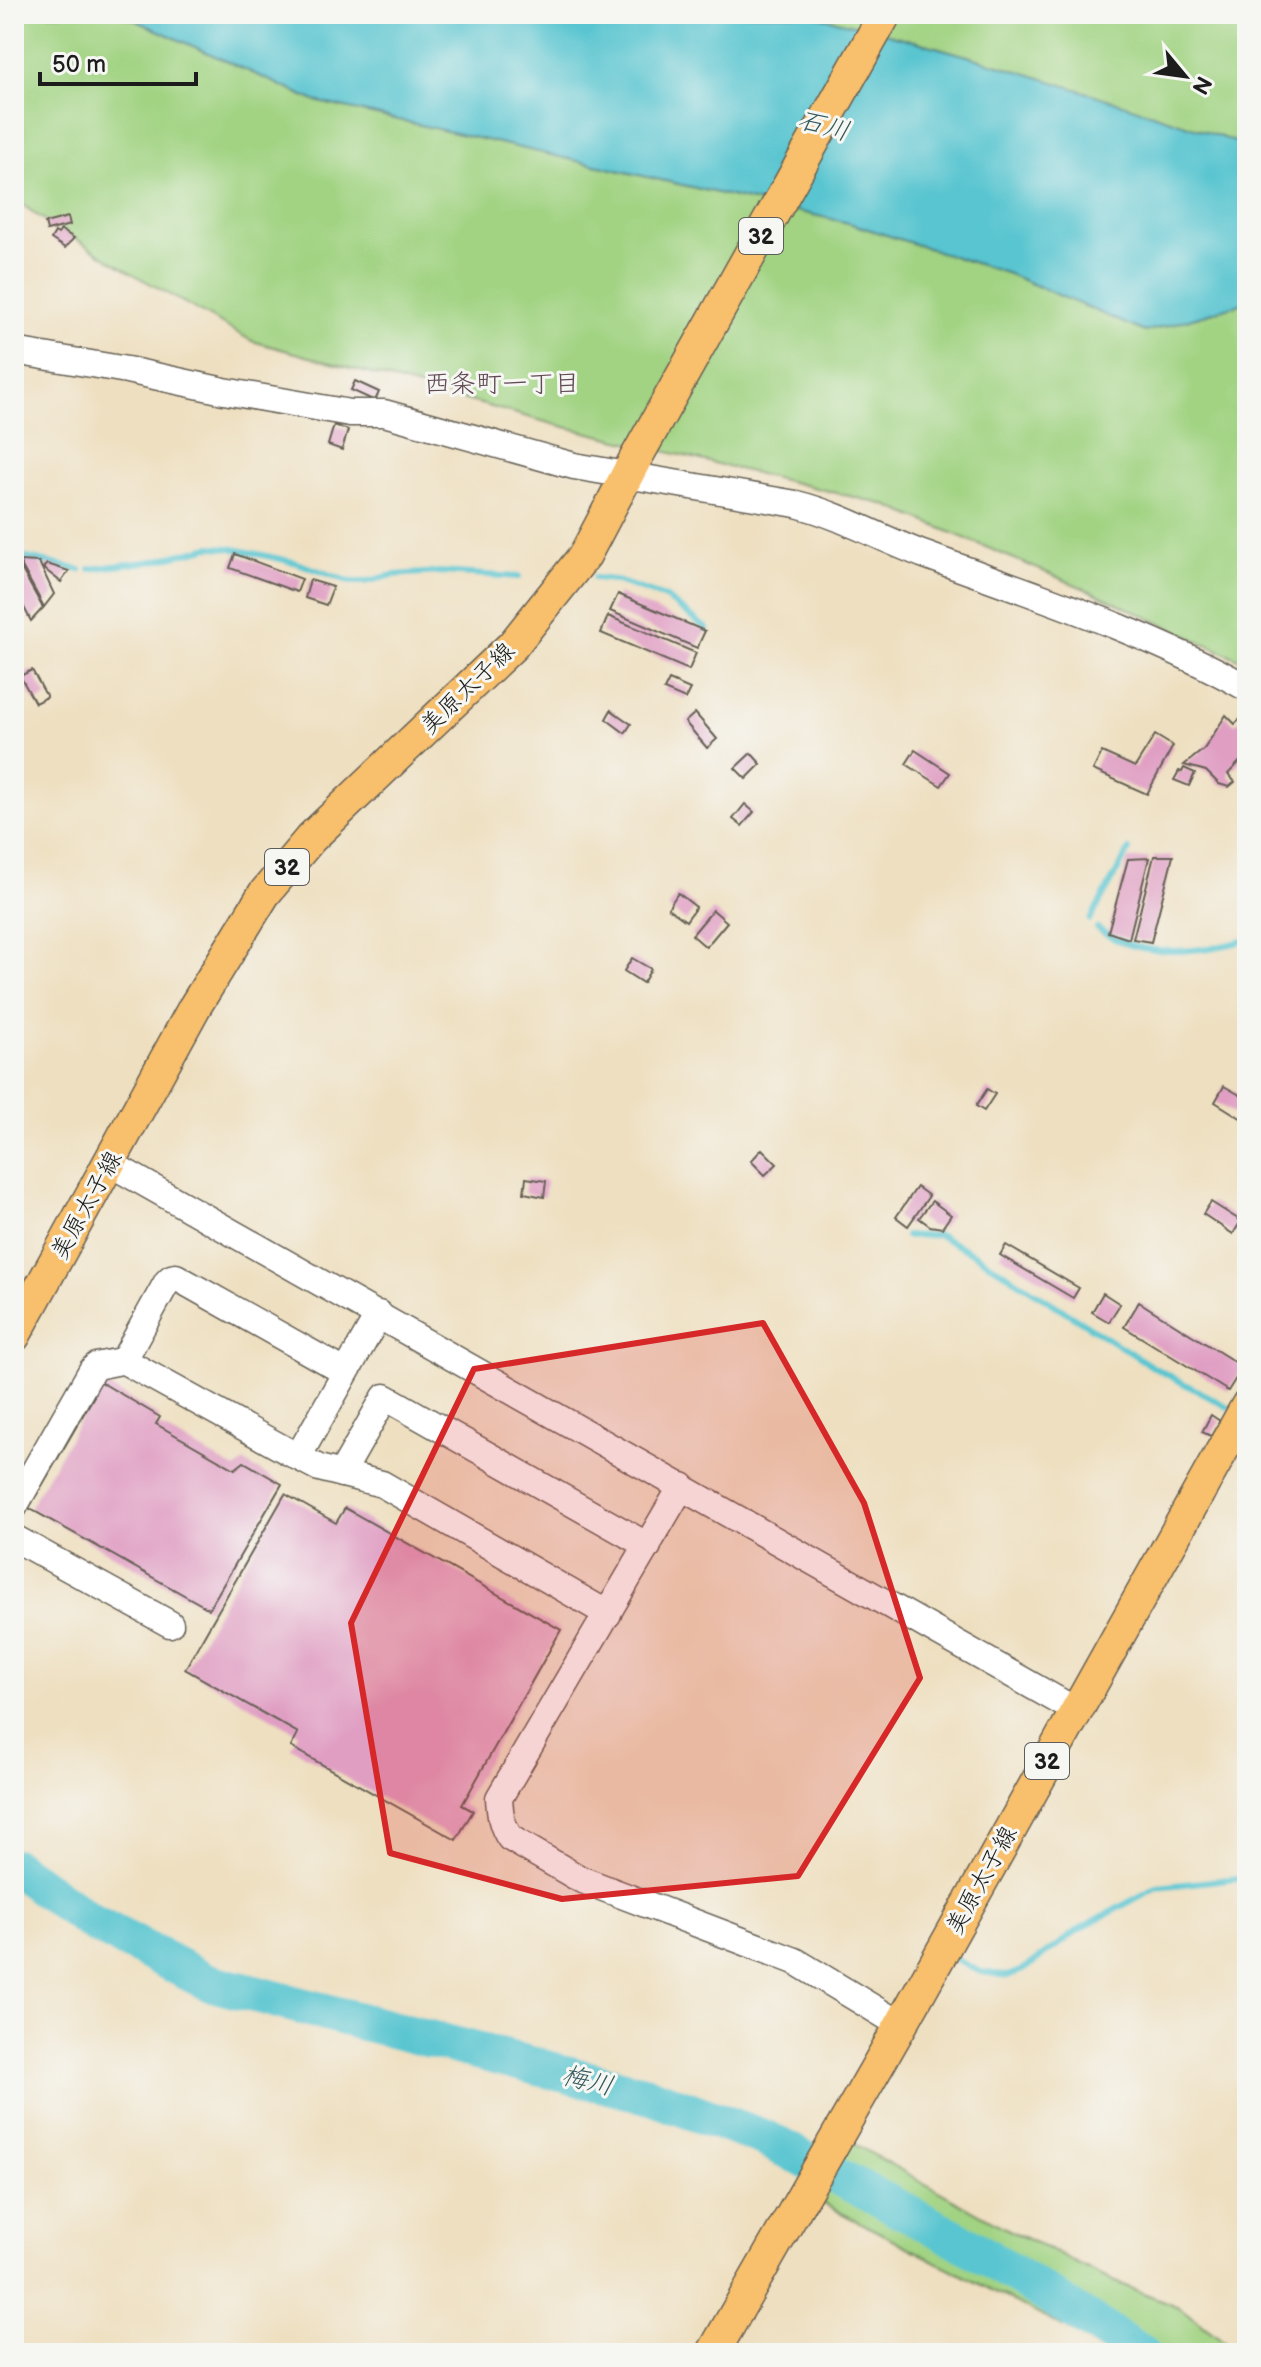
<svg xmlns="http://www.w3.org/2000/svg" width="1261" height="2367" font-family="'Balsamiq Sans','Klee One',sans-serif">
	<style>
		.green { fill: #a1d382; stroke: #5e784f; stroke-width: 2 }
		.water { fill: #58c5d0; stroke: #3a7076; stroke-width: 2 }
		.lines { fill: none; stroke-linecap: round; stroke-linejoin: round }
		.stream { stroke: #58c5d0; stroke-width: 6 }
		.river { stroke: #58c5d0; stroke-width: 38 }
		.building { fill: #e09ec3 }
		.minor-casing { stroke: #666055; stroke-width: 29 }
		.major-casing { stroke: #666055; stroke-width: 35 }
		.minor { stroke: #fff; stroke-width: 26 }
		.major { stroke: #f8bf6c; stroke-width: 32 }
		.marked { fill: #d62828; fill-opacity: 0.2; stroke: #d62828; stroke-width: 6; stroke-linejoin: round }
		.labels { text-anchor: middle; stroke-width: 6; stroke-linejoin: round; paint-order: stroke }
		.shield { fill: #f6f6f2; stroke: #5d5d5c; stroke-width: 2 }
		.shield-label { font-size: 22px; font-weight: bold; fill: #1c1c1c }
		.street-label { font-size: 24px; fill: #1c1c1c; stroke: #f6f6f2 }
		.water-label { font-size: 26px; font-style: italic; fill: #31575b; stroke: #f6f6f2 }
		.neighbourhood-label { font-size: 26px; fill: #614a56; stroke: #f6f6f2 }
	</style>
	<rect width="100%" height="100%" fill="#f6f6f2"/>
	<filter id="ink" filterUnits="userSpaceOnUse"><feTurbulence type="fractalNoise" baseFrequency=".0125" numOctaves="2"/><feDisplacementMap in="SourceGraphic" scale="16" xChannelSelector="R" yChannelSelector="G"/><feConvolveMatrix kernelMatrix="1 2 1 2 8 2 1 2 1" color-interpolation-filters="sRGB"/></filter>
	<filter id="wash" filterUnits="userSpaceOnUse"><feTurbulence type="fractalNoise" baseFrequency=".006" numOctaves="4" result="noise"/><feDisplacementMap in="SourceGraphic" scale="32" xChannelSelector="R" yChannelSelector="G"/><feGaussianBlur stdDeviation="1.8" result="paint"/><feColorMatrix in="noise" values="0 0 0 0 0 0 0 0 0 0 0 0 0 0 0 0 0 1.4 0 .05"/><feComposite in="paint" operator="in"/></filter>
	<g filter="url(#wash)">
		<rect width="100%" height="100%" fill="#eedfc0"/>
		<g class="green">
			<polygon points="14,14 113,14 135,20 315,101 849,223 1009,274 1145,332 1247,302 1247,663 1095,593 886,505 553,424 252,341 135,275 35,214 14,198"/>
			<path d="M808,14H1247V146C1102,96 957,49 808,14Z"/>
			<polygon points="847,2140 1003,2227 1110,2280 1179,2307 1239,2353 1106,2353 1077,2334 814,2199"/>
		</g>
		<path class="water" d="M122,14H808C957,49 1102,96 1247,146V302L1145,332L1009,274L849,223L315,101Z"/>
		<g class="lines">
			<g class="stream">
				<polyline points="14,555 80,570"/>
				<polyline points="90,569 154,561 210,547 230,548 294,562 351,582 365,582 393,575 440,572 519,577"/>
				<polyline points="595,578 614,580 665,597 707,629"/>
				<polyline points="1090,920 1129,850"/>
				<path d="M1097,928C1139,960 1199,953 1247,940"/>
				<polyline points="906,1236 938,1235 976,1255 1153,1367 1228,1407"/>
				<polyline points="954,1959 981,1972 1008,1976 1023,1970 1081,1928 1157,1887 1247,1877"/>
			</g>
			<polyline class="river" points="14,1867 91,1922 208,1982 651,2096 766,2139 961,2241 1141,2353"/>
		</g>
		<g id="blocks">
			<g class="building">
				<polygon points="68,217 70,225 47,231 45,223"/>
				<polygon points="61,230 74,238 65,248 51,239 55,232 58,234"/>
				<polygon points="355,381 379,392 375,401 351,390"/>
				<polygon points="334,425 348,430 342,450 328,445"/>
				<polygon points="235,554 302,579 297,592 230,568"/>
				<polygon points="14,561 17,561 43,608 31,621 14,588"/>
				<polygon points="19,561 39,562 54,594 44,607"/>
				<polygon points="47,564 69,571 61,582 43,568"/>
				<polygon points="310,580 333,587 326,605 305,598"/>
				<polygon points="618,594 705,631 697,648 610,611"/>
				<polygon points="608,616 696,653 689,670 601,633"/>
				<polygon points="32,670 47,697 35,703 20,676"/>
				<polygon points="669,680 690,689 685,699 664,690"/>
				<polygon points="611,710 631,724 625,733 606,719"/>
				<polygon points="695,713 717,739 707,748 685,722"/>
				<polygon points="1226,715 1235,724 1239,720 1247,727 1247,754 1228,774 1235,782 1229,787 1219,784 1206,771 1184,765 1204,749"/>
				<polygon points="1155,735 1173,746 1147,794 1093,770 1102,752 1135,767"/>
				<polygon points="915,750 950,773 941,786 906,764"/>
				<polygon points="751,753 761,764 746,779 735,768"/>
				<polygon points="1184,768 1195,773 1189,786 1174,780 1179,771 1182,772"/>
				<polygon points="745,804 754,812 742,826 733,819"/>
				<polygon points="1154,856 1173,856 1151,942 1133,939"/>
				<polygon points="1149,858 1129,939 1108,932 1128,859"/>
				<polygon points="678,893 696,907 686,921 668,908"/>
				<polygon points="713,910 727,922 706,947 692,935"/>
				<polygon points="632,958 651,969 643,983 624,971"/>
				<polygon points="1224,1086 1247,1099 1247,1122 1215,1102"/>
				<polygon points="987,1089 995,1094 984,1111 976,1106"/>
				<polygon points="762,1149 777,1164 765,1175 751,1161"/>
				<polygon points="526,1178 546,1181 544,1197 524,1193"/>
				<polygon points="917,1187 929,1196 908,1226 896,1217"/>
				<polygon points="932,1201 951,1215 942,1228 930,1226 919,1218"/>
				<polygon points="1211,1202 1241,1221 1233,1234 1203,1214"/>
				<polygon points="1006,1245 1079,1288 1073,1298 1000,1255"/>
				<polygon points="1103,1293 1120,1304 1109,1322 1092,1312"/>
				<polygon points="1139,1302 1243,1367 1228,1391 1124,1327"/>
				<polygon points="99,1381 160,1417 156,1424 235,1469 244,1462 282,1484 209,1609 29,1508 94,1396"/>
				<polygon points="1211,1415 1220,1421 1211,1436 1202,1432"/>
				<polygon points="285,1494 336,1523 345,1508 561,1630 462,1805 473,1811 456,1840 291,1747 298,1733 185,1669"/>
			</g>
		</g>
	</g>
	<g filter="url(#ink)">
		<use href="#blocks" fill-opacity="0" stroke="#666055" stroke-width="2"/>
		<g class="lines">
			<g class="minor-casing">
				<g id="minor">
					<path d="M14,351L127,370L224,391L350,413H384L574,466L796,504C841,515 881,539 925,555C1031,594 1149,632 1247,688"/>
					<polyline points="109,1163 1075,1710"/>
					<polyline points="379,1314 298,1457 319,1468 382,1484 608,1614"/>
					<polyline points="298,1457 128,1363 126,1356 167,1282 171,1278 176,1277 345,1372"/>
					<polyline points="341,1474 385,1397 648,1546"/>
					<path d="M682,1486L499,1798C500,1813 501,1825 510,1838L580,1879L795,1961L901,2025"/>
					<polyline points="14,1507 92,1370 96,1366 126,1360"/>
					<polyline points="14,1538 170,1624"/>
				</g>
			</g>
			<g class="major-casing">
				<g id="major">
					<polyline points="14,1336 194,1008 264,894 311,838 513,645 585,555 636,458 885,14"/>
					<polyline points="713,2353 901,2025 1247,1406"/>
				</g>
			</g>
			<use href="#minor" class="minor"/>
			<use href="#major" class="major"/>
		</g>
	</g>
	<path class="marked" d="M763,1323L864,1503L920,1678L798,1876L562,1899L390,1853L351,1623L474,1369Z"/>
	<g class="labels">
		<g class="shield">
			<rect x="739" y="218" width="44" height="36" rx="6"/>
			<rect x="265" y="849" width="44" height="36" rx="6"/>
			<rect x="1025" y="1743" width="44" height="36" rx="6"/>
		</g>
		<g class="shield-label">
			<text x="761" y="244">32</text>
			<text x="287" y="875">32</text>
			<text x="1047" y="1769">32</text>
		</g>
		<g class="street-label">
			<text transform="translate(467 688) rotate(-44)" y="8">美原太子線</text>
			<text transform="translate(86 1205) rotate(-61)" y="8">美原太子線</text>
			<text transform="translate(981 1880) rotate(-61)" y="8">美原太子線</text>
		</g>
		<g class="water-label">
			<text transform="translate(824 125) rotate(15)" y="9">石川</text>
			<text transform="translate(588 2080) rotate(14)" y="9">梅川</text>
		</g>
		<g class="neighbourhood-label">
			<text x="502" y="392">西条町一丁目</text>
		</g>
	</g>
	<rect width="1261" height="2367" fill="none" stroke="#f6f6f2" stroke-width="48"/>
	<g transform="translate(1185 76) rotate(119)" stroke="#f6f6f2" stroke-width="6" paint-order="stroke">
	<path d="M0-6L14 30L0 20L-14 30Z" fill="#1c1c1c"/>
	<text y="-12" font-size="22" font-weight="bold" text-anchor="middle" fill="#1c1c1c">N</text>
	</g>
	<path d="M40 72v12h156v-12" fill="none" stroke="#1c1c1c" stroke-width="4"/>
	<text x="52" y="72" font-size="24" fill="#1c1c1c" stroke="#f6f6f2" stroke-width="6" paint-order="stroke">50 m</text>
</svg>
